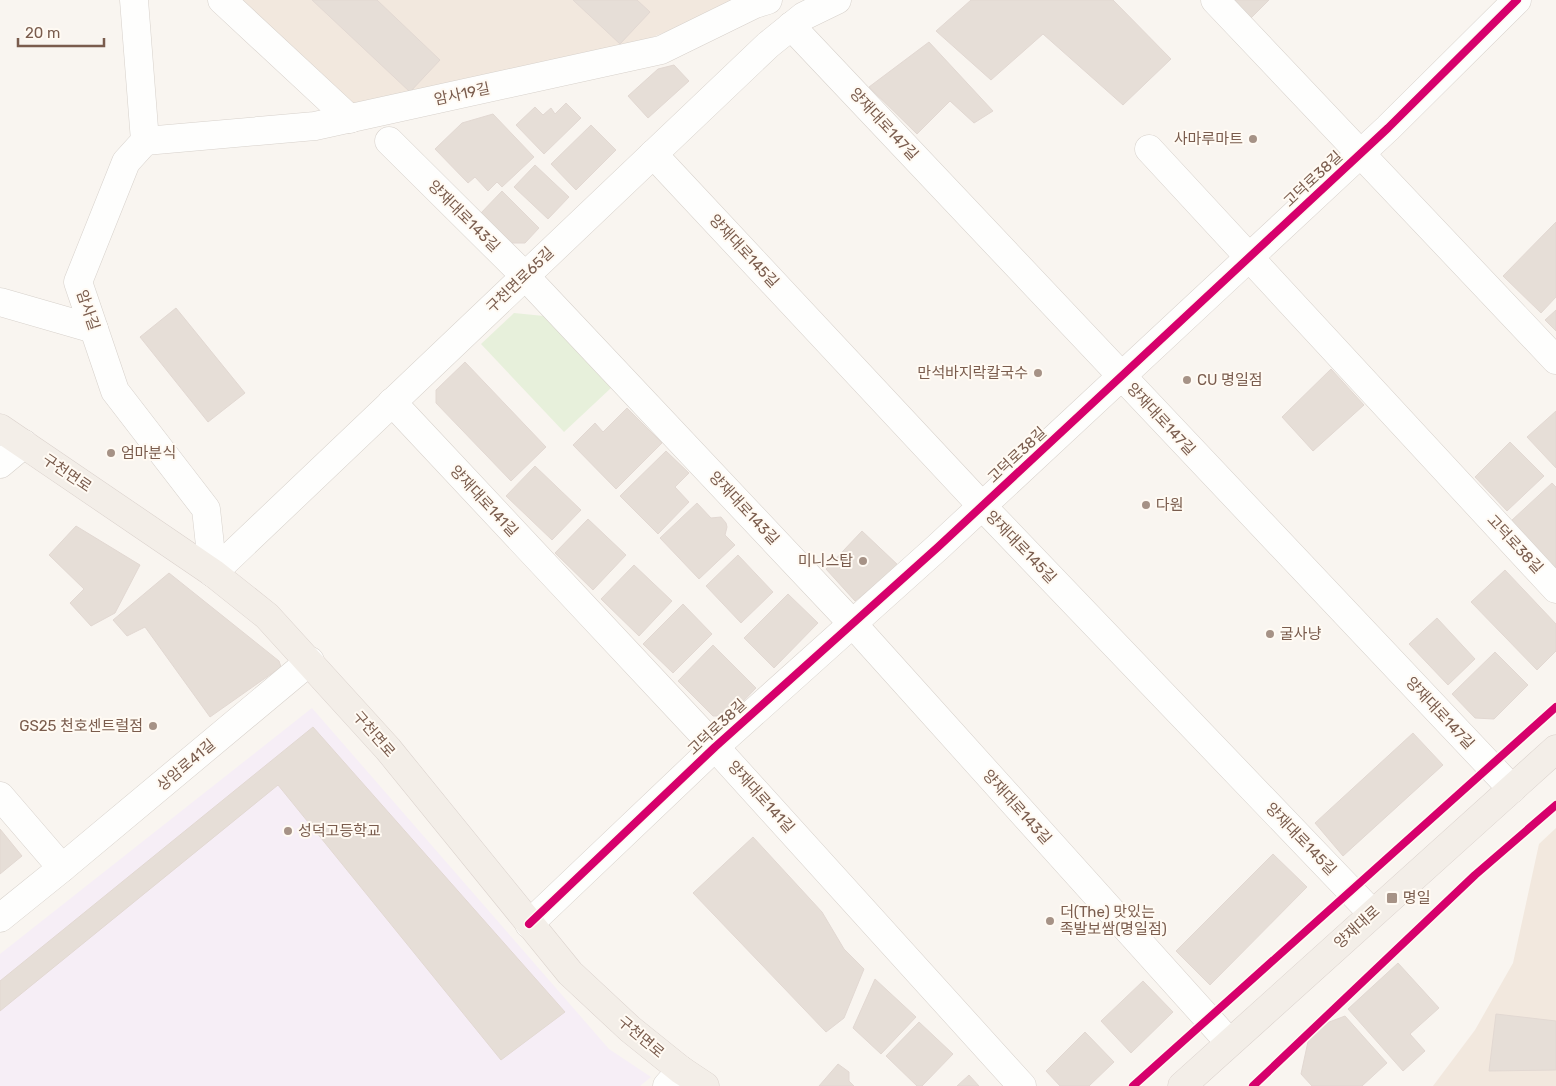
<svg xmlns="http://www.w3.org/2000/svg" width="1556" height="1086" font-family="Rubik,'Noto Sans KR',sans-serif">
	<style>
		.residential { fill: #f2e8de }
		.education { fill: #f6eef6 }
		.green { fill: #e7f0db }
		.building { fill: #e6ded7; stroke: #e2d8d2 }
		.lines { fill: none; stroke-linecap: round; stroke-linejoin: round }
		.minor-casing { stroke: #d7d1cb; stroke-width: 29 }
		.major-casing { stroke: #dad1cc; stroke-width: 29 }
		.minor { stroke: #fefefd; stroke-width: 28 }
		.major { stroke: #f3eee8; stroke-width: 28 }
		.cycleway-casing { stroke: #fffaf3; stroke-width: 11 }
		.cycleway { stroke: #d6006c; stroke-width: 8 }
		.poi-dot { fill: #a69286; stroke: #fffaf3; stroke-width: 2 }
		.labels { text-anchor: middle; stroke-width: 4; stroke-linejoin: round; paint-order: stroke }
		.street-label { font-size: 15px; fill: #7a5c4d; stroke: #fffaf3 }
		.poi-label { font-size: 15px; fill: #7a5c4d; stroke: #fffaf3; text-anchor: start }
	</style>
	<rect width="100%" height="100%" fill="#f9f5f0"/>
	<g class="residential">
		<polygon points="219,0 745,0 608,55 350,119"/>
		<polygon points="1556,828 1556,1086 1433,1086 1475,1030 1513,963 1539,844"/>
	</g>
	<polygon class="education" points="312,708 609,1049 651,1077 640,1086 0,1086 0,954"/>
	<polygon class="green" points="514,313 544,316 611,388 564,432 481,344"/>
	<g class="building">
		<polygon points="312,0 377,0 440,60 410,92"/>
		<polygon points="573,0 637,0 650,12 620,44"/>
		<polygon points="971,0 1113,0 1171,59 1123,105 1043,34 991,80 936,31"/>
		<polygon points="1228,0 1269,0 1248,21"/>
		<polygon points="929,42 993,111 974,123 950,101 917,134 869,87"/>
		<polygon points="674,65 689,81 648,118 628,96 658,69"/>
		<polygon points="566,103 581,118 544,154 516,125 535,107 543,115 551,108 555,114"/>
		<polygon points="493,114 534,157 502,187 497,182 488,191 475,177 468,183 435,149 462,123"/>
		<polygon points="591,125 616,150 576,190 551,164"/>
		<polygon points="535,165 569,197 548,219 514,187"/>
		<polygon points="502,191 539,228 525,243 509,243 480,214"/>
		<polygon points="1556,222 1556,297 1541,313 1503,276"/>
		<polygon points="176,308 245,393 208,422 140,337"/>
		<polygon points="1556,310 1556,331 1545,320"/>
		<polygon points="465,362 546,447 511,481 436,403 436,390"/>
		<polygon points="1331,369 1364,405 1313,451 1282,417"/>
		<polygon points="627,408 662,443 616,489 573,445 595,423 603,432"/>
		<polygon points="1556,411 1556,468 1527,437"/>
		<polygon points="1510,442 1544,476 1507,511 1475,477"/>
		<polygon points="666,451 689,473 675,487 689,502 658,534 620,496"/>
		<polygon points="535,466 581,510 552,540 506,496"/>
		<polygon points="1552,483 1556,487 1556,569 1511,521"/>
		<polygon points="697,503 711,518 721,517 726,523 727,527 725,535 735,545 699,579 660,538"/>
		<polygon points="588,519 626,555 593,590 555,553"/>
		<polygon points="76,526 140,565 115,613 91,626 70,603 84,589 49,555"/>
		<polygon points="862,531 899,566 855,601 826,569"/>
		<polygon points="738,555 773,592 741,623 706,586"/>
		<polygon points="634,565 672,601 639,636 601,599"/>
		<polygon points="1505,570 1556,624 1556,651 1537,670 1471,602"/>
		<polygon points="169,573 279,661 281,667 210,717 145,627 127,636 113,620"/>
		<polygon points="788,594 818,623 774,668 744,638"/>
		<polygon points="683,604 712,634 673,673 643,644"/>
		<polygon points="1437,618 1475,659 1448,685 1409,644"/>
		<polygon points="713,645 756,688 729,716 713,716 678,681"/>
		<polygon points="1495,652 1528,685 1494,719 1475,718 1452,694"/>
		<polygon points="313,727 565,1012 501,1060 278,785 0,1011 0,981"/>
		<polygon points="1413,733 1443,765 1343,856 1315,823"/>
		<polygon points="0,829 22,856 0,874"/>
		<polygon points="753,837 822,912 844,949 864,969 844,1018 826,1032 693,893"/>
		<polygon points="1273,854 1307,887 1210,985 1176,951"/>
		<polygon points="1398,963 1439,1008 1410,1034 1425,1051 1403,1071 1348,1009"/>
		<polygon points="875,979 916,1017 881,1054 853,1028"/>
		<polygon points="1143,981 1173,1012 1131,1053 1101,1021"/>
		<polygon points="1496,1014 1556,1021 1556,1070 1489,1071"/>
		<polygon points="1345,1016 1387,1063 1362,1086 1312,1086 1301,1074 1309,1037 1324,1024"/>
		<polygon points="919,1022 953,1054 922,1086 917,1086 886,1056"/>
		<polygon points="1085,1032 1114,1062 1089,1086 1060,1086 1046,1071"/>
		<polygon points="838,1064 849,1072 849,1081 854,1086 819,1086"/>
		<polygon points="969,1075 979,1086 957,1086"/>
	</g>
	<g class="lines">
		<g class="minor-casing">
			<g id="minor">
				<polyline points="134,0 145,141 126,162 78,282 115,391 206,509 213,573"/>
				<polyline points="222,0 350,119"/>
				<polyline points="1215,0 1556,360"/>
				<polyline points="791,26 1512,789"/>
				<polyline points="145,141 315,126 661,50 755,4 768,0"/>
				<polyline points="389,141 525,276 852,623 1229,1042"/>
				<polyline points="1149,149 1556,589"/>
				<polyline points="653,154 982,506 1372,913"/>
				<polyline points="0,302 94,329"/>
				<polyline points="392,402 715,747 1022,1086"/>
				<polyline points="0,464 24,444"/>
				<polyline points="213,573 768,45 804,16 837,0"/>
				<polyline points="0,796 62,868"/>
				<polyline points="0,918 62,868 310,661"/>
				<polyline points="529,924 715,747 938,547 1388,128 1517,0"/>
				<polyline points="667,1086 681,1070"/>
			</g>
		</g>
		<g class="major-casing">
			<g id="major">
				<polyline points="0,428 213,573 267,616 388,749 570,973 630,1029 681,1070 705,1086"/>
				<polyline points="1182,1086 1556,749"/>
			</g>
		</g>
		<use href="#minor" class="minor"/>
		<use href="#major" class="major"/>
		<g class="cycleway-casing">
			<g id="cycleway">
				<polyline points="529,924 715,747 938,547 1388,128 1517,0"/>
				<polyline points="1133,1086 1556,707"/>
				<polyline points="1253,1086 1475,875 1556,805"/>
			</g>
		</g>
		<use href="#cycleway" class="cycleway"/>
	</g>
	<g class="poi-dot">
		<circle cx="1253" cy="139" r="5"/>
		<circle cx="1038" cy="373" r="5"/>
		<circle cx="1187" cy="380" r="5"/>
		<circle cx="111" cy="453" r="5"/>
		<circle cx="1146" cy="505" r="5"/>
		<circle cx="863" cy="561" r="5"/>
		<circle cx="1270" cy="634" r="5"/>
		<circle cx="153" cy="726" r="5"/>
		<circle cx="288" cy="831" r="5"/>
		<rect x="1386" y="892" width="12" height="12" rx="2.5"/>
		<circle cx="1050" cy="921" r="5"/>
	</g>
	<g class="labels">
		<g class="street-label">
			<text transform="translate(462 94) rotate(-12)" y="5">암사19길</text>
			<text transform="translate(884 124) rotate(47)" y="5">양재대로147길</text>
			<text transform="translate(1313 179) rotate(-43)" y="5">고덕로38길</text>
			<text transform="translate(464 216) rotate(45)" y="5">양재대로143길</text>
			<text transform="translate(744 251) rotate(47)" y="5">양재대로145길</text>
			<text transform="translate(520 280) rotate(-44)" y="5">구천면로65길</text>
			<text transform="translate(88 310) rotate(71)" y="5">암사길</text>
			<text transform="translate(1161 419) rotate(47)" y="5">양재대로147길</text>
			<text transform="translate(1017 455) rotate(-43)" y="5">고덕로38길</text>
			<text transform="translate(67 473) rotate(34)" y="5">구천면로</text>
			<text transform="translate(484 501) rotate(47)" y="5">양재대로141길</text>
			<text transform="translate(744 508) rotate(47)" y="5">양재대로143길</text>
			<text transform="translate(1515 544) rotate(47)" y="5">고덕로38길</text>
			<text transform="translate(1021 547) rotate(46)" y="5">양재대로145길</text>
			<text transform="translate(1440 713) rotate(47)" y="5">양재대로147길</text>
			<text transform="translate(717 727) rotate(-43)" y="5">고덕로38길</text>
			<text transform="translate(374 734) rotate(49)" y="5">구천면로</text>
			<text transform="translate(186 765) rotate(-40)" y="5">상암로41길</text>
			<text transform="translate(761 797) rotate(48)" y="5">양재대로141길</text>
			<text transform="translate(1017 807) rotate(48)" y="5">양재대로143길</text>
			<text transform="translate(1301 839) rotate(46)" y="5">양재대로145길</text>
			<text transform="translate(1357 927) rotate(-42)" y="5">양재대로</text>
			<text transform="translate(641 1037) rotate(40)" y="5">구천면로</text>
		</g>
		<g class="poi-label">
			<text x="1243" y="144" text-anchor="end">사마루마트</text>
			<text x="1028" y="378" text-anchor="end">만석바지락칼국수</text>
			<text x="1197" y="385">CU 명일점</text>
			<text x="121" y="458">엄마분식</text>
			<text x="1156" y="510">다원</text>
			<text x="853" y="566" text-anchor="end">미니스탑</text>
			<text x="1280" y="639">굴사냥</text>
			<text x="143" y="731" text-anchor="end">GS25 천호센트럴점</text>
			<text x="298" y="836">성덕고등학교</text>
			<text x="1403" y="903">명일</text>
			<text x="1060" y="917">더(The) 맛있는<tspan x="1060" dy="17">족발보쌈(명일점)</tspan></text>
		</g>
	</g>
	<path d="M18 38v8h86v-8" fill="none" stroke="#7a5c4d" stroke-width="2.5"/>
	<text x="25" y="38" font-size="15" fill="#7a5c4d" stroke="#fffaf3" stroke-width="4" paint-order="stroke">20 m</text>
</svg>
